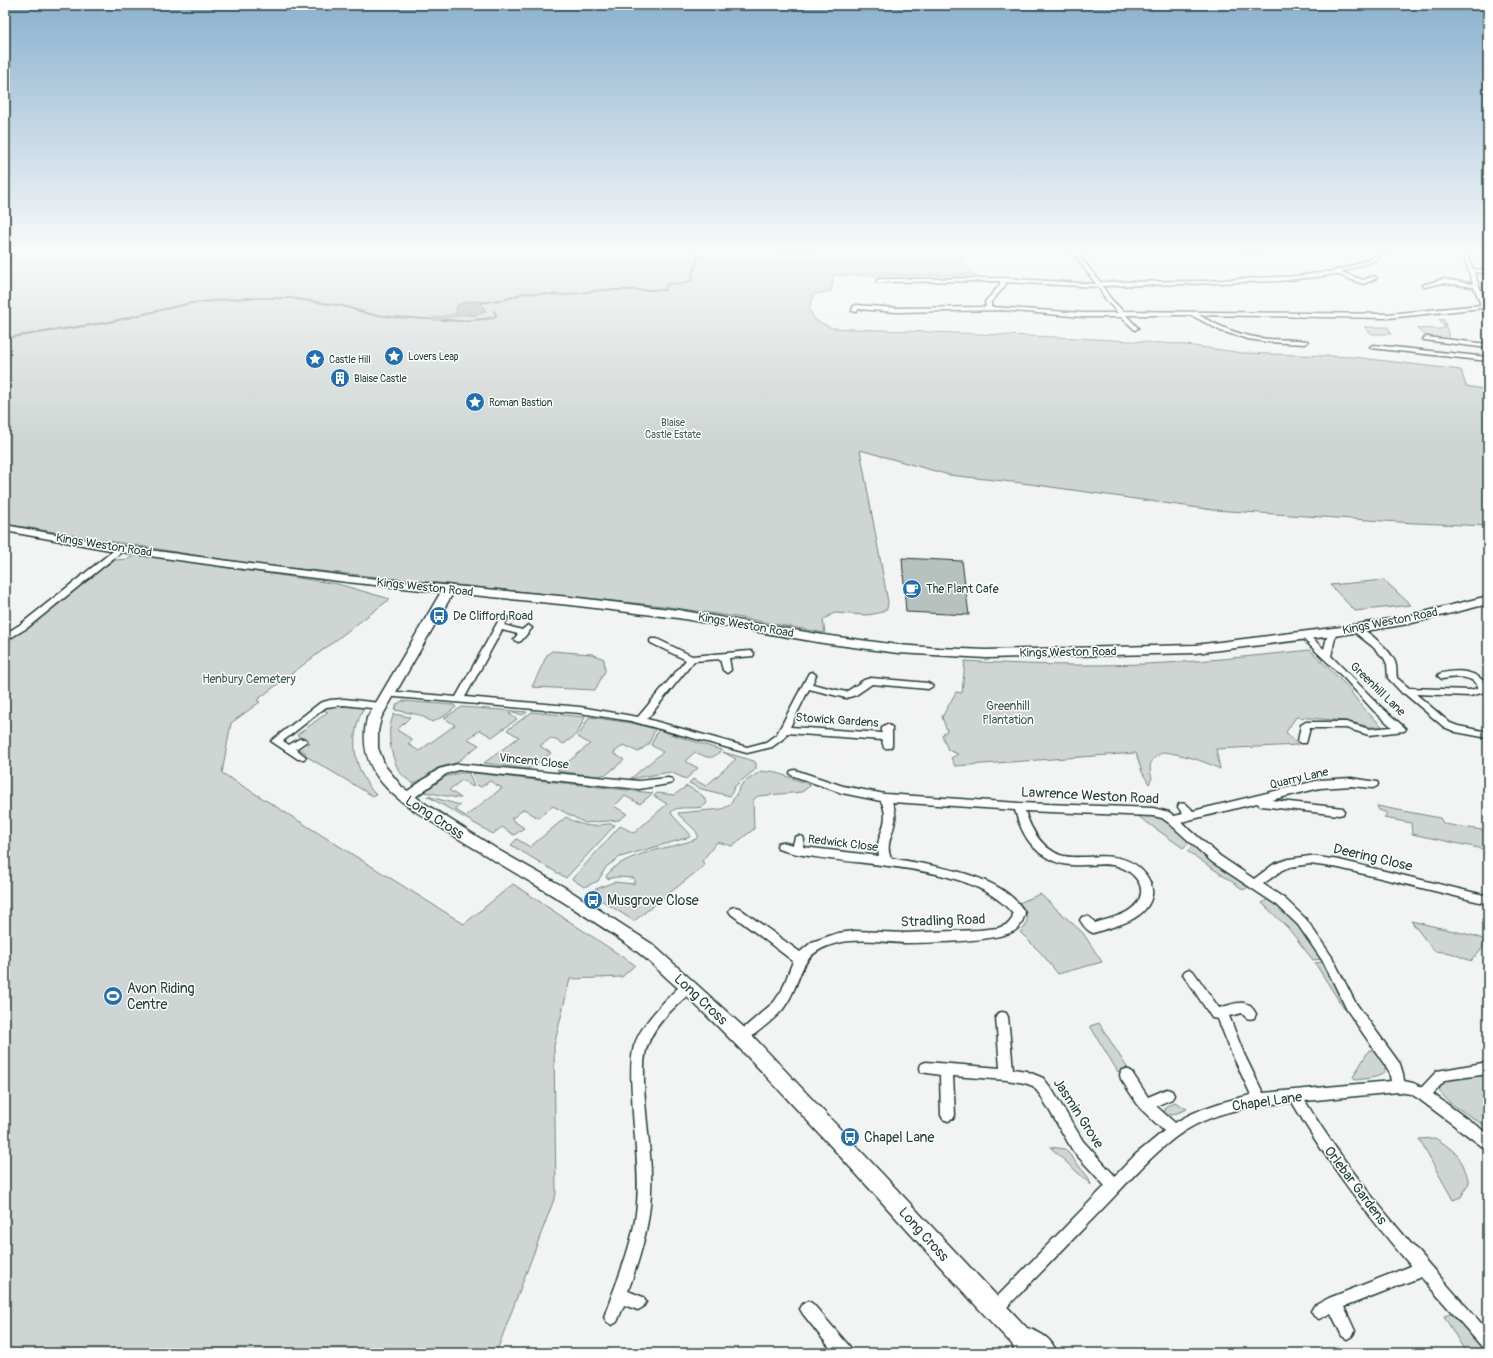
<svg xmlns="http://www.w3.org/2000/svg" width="1493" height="1358" font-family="Pangolin,sans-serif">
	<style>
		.green { fill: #ced5d3; stroke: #768984 }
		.water { fill: #a1adaa; stroke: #6d807b }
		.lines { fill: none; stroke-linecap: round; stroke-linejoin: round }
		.stream { stroke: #6d807b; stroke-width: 2 }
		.canal { fill: #a1adaa; fill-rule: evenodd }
		.building { fill: #b7c1bd; stroke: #1f3d34 }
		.street-casing { stroke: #1f3d34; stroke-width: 3 }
		.secondary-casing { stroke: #1f3d34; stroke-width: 3 }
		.street { fill: #fff; fill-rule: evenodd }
		.secondary { fill: #fff; fill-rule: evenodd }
		.labels { text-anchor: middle; stroke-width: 3; stroke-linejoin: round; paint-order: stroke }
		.far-poi-label { font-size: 10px; fill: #1f3d34; stroke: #fff; text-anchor: start }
		.far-park-label { font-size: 10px; fill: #425b54; stroke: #fff }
		.street-label { font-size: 12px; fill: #1f3d34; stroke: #fff }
		.poi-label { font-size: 12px; fill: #1f3d34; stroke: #fff; text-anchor: start }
		.park-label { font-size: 12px; fill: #425b54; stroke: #fff }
		.near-street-label { font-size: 14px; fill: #1f3d34; stroke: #fff }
		.near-poi-label { font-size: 14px; fill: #1f3d34; stroke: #fff; text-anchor: start }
	</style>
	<rect width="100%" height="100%" fill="#f2f3f3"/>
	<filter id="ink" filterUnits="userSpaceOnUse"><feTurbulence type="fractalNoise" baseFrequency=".025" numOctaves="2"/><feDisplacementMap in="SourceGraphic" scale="8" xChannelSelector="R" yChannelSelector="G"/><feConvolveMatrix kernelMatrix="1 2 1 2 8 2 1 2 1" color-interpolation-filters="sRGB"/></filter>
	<g filter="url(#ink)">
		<g class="green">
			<polygon points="5,250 956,250 974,275 834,275 831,291 814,294 809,309 815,320 832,328 1079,338 1179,344 1243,353 1353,357 1461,370 1466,386 1488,390 1488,526 1415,523 1213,510 1030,484 949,475 860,450 888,602 887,609 879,613 867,615 834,613 823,620 825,633 736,617 663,606 270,566 206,557 5,524"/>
			<path d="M1439,319L1444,320L1450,340L1425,335L1417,329C1426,327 1436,331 1445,328Z"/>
			<polygon points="1364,327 1388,327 1391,334 1372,334"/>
			<polygon points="138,554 338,584 390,599 257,700 260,702 231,723 222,773 464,924 513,884 635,965 622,977 570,979 554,1046 556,1194 496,1353 5,1353 5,640 104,565 105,566 115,560 128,559"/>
			<polygon points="1384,580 1411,605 1355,611 1330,585"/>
			<path d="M1310,650L1346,685L1362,707L1383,727H1370L1346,721L1296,717L1286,732L1298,745L1216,749L1220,769C1202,760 1184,755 1164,752C1150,759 1148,764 1152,778L1149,784L1142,772L1136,753L955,766L951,758L958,754L948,750L942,735L947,731L942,717L956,692L962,693L965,661C1025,665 1084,666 1144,664C1199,662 1254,656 1310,650Z"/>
			<polygon points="552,651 592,654 604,659 605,671 595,690 532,687 547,655"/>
			<polygon points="402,701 454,705 456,707 446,715 432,722 420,715 395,710 397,704"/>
			<path d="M334,705L364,707C348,737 353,770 376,795L373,796L304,755L306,753L301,750L310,743L297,735L328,712L323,710L327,706Z"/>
			<path d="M462,707L527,712L522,715L514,712L509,714L517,719L492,737L480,730L468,739L479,745L456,763L437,768L414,784C408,780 401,775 398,769C390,753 386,730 394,714L410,717L397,730L413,740L408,744L419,751L455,725L444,718Z"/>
			<polygon points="532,712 585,717 577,734 564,744 551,738 540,746 551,753 534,766 527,769 484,763 519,737 507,730"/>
			<polygon points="589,717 632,723 655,729 649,744 638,752 624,745 613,753 624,760 607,774 597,776 557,771 590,744 578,737"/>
			<path d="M658,730L718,749L722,750C710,761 709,758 695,752L685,761L698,768L686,779L670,772L630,779L663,752L651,745Z"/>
			<polygon points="723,752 754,761 756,763 756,769 735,786 730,796 701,789 689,783 693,779 706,786 736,759"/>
			<path d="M761,771L767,772L772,771L811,785L802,792L758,796L753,800L754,829L732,846L717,842L702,861L705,865L634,921L588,892L614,882L634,884V878L617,877L607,879L606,876C625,851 668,850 696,839L698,836L696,831L679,815L678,813L722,809L730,805L742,784Z"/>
			<polygon points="459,773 469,773 474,786 473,787 462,780 449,790 461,798 458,798 424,792 445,777"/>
			<polygon points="473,773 653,793 640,804 625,796 614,806 627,814 619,820 585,823 553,806 538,818 524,809 511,819 524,828 514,835 502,827 493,834 427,796 460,805 454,809 466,816 502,788 490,781 481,787 477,785"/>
			<path d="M687,786L702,795L707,803C701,813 679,803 671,812L673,816L690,834V837L620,857L606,867L598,881L584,887L572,879L620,826L634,833L667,804L654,796L657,793L674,795Z"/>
			<polygon points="1377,806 1440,818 1444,824 1482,830 1488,834 1488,850 1412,834 1411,823 1384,818 1387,813 1379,810"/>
			<polygon points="1135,814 1159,816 1165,819 1190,842 1183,848"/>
			<path d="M566,817C575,822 583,826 593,826C600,826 609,822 615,825L566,878L511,845L517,839L530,847Z"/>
			<polygon points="1194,845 1210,860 1249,886 1244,890 1187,851"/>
			<path d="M1040,894L1083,933L1102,962L1058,974L1042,954L1020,932C1031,923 1028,913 1019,903Z"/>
			<path d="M1268,899C1293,917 1304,933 1322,959L1313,960L1288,928L1262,903Z"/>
			<polygon points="1411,921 1475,936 1488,941 1471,961 1451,953 1434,951"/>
			<polygon points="1324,962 1346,1008 1344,1009 1315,963"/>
			<polygon points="1099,1023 1128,1069 1118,1072 1090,1026"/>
			<path d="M1369,1050H1373C1398,1076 1380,1077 1355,1080L1353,1077Z"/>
			<path d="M1488,1074V1128L1450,1103L1439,1091C1443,1074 1474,1076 1488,1074Z"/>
			<polygon points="1175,1102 1187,1109 1172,1115 1166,1115 1164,1112 1165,1107"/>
			<path d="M1435,1138C1456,1151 1463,1158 1469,1183L1461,1197L1453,1200L1419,1139Z"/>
			<polygon points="1050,1147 1065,1149 1088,1177 1091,1185"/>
			<polygon points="1451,1314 1454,1316 1488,1353 1466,1353 1444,1316"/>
		</g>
		<path class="water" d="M482,301L480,303L486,311C477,317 466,316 456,313L457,306L464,302Z"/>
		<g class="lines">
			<g class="stream">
				<polyline points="772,250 805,253 823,250"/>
				<polyline points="480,303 507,299 524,293 566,295 602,290 665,290 667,284 685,283 692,280 692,274 698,259 696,250"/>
				<polyline points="5,338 110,322 191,303 244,298 290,298 343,306 369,314 393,317 461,321 494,318 496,314 494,311"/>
			</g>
			<polygon class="canal" points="459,312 463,314 462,316 435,321 431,319 432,317"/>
		</g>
		<polygon class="building" points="902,558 962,561 969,615 906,612"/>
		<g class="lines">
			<g class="street-casing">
				<g id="street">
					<path d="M1071,250H1075L1100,282L1204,281L1297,276L1334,271L1352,266L1369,259L1385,250H1390L1373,261L1341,272L1363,280L1374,276L1377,278L1363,284L1336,274L1316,277L1278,281L1186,284L1102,286L1111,299L1123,311L1388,314L1481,305L1474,287L1443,283L1425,287L1422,285L1443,279L1473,284L1465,260V250H1469L1468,256L1473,269L1488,270V274L1474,272L1488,311V320L1485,318L1482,308L1388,318L1199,315C1221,328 1244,337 1269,339C1282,340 1295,339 1307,341L1308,342L1305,344L1268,342L1248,339L1221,331L1191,315H1126L1138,328L1135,330L1121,317H1083L1002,310L896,312L858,309L857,312L852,311L853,307L856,305L896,308L986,307L985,302L1000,285V281L877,282V280L879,279L1003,278L1096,284ZM1006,282L1098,287L1107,301L1118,313H1083L991,307V302L1005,286Z"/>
					<polygon points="1241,250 1265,250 1266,251 1264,252 1242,252 1240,251"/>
					<polygon points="1426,337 1488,344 1488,348 1424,340 1423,339"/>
					<polygon points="1373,345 1488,357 1488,361 1371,348 1370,347"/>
					<polygon points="118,547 124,547 125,549 27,628 5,641 5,634 21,624"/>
					<polygon points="504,615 508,618 504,625 522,630 528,625 532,628 521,641 518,642 514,639 518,634 502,630 465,697 580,707 638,717 686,660 651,643 650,641 651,639 657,639 692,656 750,651 753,652 754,654 753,656 729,658 731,670 727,673 723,670 720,659 694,661 647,719 747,747 766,742 777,734 809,673 812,672 816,675 812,684 846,692 864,680 871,678 928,683 933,686 928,689 872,684 856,695 846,698 809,689 790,727 882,733 882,727 887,724 892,727 892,746 890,748 884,748 882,740 787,733 784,738 772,747 747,753 631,721 580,713 384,696 382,694 387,691 456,697 500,618"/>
					<path d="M1356,626C1367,629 1392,652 1395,662C1397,667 1396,673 1397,678L1409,688L1470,690L1478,688C1474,674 1453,677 1442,679L1438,676L1439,674C1457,669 1476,670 1488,686L1485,692L1470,696L1416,694L1450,723L1458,726L1488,732V738L1456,732L1444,727L1405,694L1402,693L1388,678L1387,664L1384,658L1372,646L1353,631L1352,629Z"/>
					<polygon points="1332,630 1336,633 1331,656 1381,707 1404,727 1406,729 1404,731 1369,735 1346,728 1310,728 1306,743 1300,743 1298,741 1301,725 1306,722 1346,722 1369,729 1392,727 1374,711 1344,678 1300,636 1301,634 1307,634 1324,649 1328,633"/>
					<polygon points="344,699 380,703 385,706 380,709 344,705 326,707 283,741 289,745 299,739 305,739 307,741 296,749 306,757 304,759 298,759 271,741 320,703 330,700"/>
					<polygon points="458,764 639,781 668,778 672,779 673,781 672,783 668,784 639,789 458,770 446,774 410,801 402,801 401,798 402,795 439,769"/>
					<path d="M795,770L843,786L885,794L1019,803L1153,808L1169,812L1174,816L1183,814L1178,807L1179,804C1186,802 1189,807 1193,811L1320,780L1351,778L1377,782L1378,784L1377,786L1373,788L1351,786L1320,788L1271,800L1343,808L1344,811L1343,814L1339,815L1261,806L1257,803L1181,822L1220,856L1254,879L1274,864L1289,859L1310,856L1339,860L1488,896V904L1339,868L1310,864L1290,867L1282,870L1263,884L1285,899L1306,919L1332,957L1355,1002L1400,1064L1403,1074L1404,1081L1413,1083L1422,1087L1437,1071L1488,1062V1074L1445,1080L1433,1094L1488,1134V1148L1483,1147L1419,1099L1411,1094L1398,1092L1305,1101C1356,1185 1423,1258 1488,1331V1351L1483,1348L1421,1277L1344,1307L1355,1331L1352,1336L1347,1339L1342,1336L1331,1313L1319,1319L1314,1316L1311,1311L1314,1306L1329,1298L1411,1266C1367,1215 1326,1161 1292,1102C1258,1105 1223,1110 1193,1126C1163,1142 1133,1177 1110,1201C1073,1239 1037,1277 1000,1314L995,1317L990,1314L987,1309L990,1304L1105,1186L1073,1151L1041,1096L1033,1086L1025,1083L1007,1080L953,1076L955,1115L953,1119L948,1121L943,1119L941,1115L940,1075L921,1072L920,1068L921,1064L926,1062L1000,1068L996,1017L998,1013L1002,1012L1006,1013L1008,1017L1013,1069L1026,1071L1043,1078L1051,1088L1083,1141L1115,1176L1135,1155L1164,1131L1140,1108L1121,1079L1120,1075L1121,1071L1126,1069L1131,1071L1148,1097L1167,1089L1172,1091L1174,1095L1172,1099L1156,1106L1175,1123C1198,1108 1225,1101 1251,1095L1232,1054L1218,1019L1212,1018L1185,977L1183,974L1185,971L1189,969L1193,971L1219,1008C1235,1004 1247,996 1256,1014L1254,1018C1248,1020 1246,1018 1242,1013L1229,1016L1244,1054L1263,1093L1391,1081L1389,1071L1347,1010L1324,963L1298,925L1277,905L1212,862L1169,823L1162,818L1153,816L1025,811C1031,830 1041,847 1060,855C1068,858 1079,857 1087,857C1109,855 1132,856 1146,875C1150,881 1153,888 1152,895C1147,921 1114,926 1093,933C1087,931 1083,925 1080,920L1082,917C1089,915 1091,918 1095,923C1111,918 1139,913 1141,893C1142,886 1138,880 1133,875C1114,858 1094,867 1072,865C1063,865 1054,862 1046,857C1029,847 1020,829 1015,810L892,802C903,825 882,840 891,858C931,866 1003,873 1025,913C1023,919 1022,925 1017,929C1003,942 925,943 904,943C882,942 859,938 838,943C794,953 805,981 783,1009C773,1021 758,1031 746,1041L742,1042L738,1041L736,1037L738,1033L774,1002L782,990L793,961L731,914L729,911L731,908L735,907L739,908L800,952L812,942L838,933L855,931L906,933L979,930L998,928L1008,924L1012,919L1013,914C970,858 842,869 778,849L777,846L778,843L782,842L793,845L795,837L799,836L803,837L804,840L803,847L879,856C873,835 893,825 881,801L842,793L791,775L790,773L791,771Z"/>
					<path d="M688,982L692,983L694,987L692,991C676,1006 656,1022 648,1044C643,1056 644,1070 644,1083C645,1113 650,1143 651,1173C653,1215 642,1252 628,1291L643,1297L646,1302L643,1307L638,1310L624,1305L617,1322L612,1325L607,1322L604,1317C617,1280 634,1243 637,1204C640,1167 633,1131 632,1094C631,1079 630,1061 634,1046C640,1029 651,1016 663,1003C670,996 679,985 688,982Z"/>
					<polygon points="808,1301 813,1304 850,1347 852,1353 834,1353 803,1314 800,1309 803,1304"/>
				</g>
			</g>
			<g class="secondary-casing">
				<path id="secondary" d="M5,525L121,546L243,563L347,576L570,597L678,610L823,635L898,645L938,648L986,650L1195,645L1341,627L1408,616L1488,596V604L1408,624L1341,635L1195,653L986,658L898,653L823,643L678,618L570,605L453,593L381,718L378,731V748L385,766L402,787L427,805L500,851L564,887L652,944L748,1031L1027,1328C1042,1333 1051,1338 1057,1353H1015L1012,1344C937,1265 865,1182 790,1102C754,1062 716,1024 677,987C664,976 652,963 639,953C576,906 506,869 440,827C398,801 354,774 367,718L441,592L347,582L243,569L121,552L5,531Z"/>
			</g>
			<use href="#street" class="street"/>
			<use href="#secondary" class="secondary"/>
		</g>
	</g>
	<linearGradient id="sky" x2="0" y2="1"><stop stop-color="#8bb1cf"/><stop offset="0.57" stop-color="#f9fafa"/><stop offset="1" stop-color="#f9fafa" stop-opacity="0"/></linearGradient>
	<rect width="1493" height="440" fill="url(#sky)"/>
	<defs>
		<g id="sight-disc" transform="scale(1)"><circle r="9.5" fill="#1f6fb2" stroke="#fff"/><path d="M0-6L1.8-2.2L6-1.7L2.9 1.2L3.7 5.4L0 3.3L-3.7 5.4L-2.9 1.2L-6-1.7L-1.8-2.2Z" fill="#fff"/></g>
		<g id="building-disc" transform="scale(1)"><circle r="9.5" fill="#1f6fb2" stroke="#fff"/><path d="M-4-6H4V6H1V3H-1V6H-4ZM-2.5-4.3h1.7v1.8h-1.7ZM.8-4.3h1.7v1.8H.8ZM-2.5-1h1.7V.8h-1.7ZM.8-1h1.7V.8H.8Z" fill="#fff"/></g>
		<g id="cafe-disc" transform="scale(1)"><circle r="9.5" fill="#1f6fb2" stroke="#fff"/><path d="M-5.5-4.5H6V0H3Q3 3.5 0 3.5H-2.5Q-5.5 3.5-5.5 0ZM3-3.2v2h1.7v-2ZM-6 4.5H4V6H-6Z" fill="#fff"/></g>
		<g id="bus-disc" transform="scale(1)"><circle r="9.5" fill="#1f6fb2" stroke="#fff"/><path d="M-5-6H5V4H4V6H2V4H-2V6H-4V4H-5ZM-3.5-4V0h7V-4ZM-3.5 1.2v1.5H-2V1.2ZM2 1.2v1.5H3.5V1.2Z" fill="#fff"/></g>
		<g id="stadium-disc" transform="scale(1)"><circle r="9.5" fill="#1f6fb2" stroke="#fff"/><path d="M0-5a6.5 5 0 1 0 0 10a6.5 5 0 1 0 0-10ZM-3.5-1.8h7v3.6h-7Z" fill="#fff"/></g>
	</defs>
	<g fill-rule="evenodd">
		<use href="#sight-disc" x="394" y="356"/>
		<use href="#sight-disc" x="315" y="359"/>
		<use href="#building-disc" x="340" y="378"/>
		<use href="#sight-disc" x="475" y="402"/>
		<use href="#cafe-disc" x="912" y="589"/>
		<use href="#bus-disc" x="439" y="616"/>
		<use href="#bus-disc" x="593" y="900"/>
		<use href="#stadium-disc" x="113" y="996"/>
		<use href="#bus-disc" x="850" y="1137"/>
	</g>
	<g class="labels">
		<g class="far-poi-label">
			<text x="408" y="360">Lovers Leap</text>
			<text x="329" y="363">Castle Hill</text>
			<text x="354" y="382">Blaise Castle</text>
			<text x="489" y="406">Roman Bastion</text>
		</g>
		<g class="far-park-label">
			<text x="673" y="426">Blaise<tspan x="673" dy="12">Castle Estate</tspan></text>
		</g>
		<g class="street-label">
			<text transform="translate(104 545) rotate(9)" y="4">Kings Weston Road</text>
			<text transform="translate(425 587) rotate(6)" y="4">Kings Weston Road</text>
			<text transform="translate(1390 621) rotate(-11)" y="4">Kings Weston Road</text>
			<text transform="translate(746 625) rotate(10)" y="4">Kings Weston Road</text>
			<text transform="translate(1068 652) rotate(-1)" y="4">Kings Weston Road</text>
			<text transform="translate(1378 689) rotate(44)" y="4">Greenhill Lane</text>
			<text transform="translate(837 720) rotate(4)" y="4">Stowick Gardens</text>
			<text transform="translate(534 761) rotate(6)" y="4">Vincent Close</text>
			<text transform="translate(1299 778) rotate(-13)" y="4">Quarry Lane</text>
			<text transform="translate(843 843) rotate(7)" y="4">Redwick Close</text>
		</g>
		<g class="poi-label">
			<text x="926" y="593">The Plant Cafe</text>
			<text x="453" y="620">De Clifford Road</text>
		</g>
		<g class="park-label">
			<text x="249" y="683">Henbury Cemetery</text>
			<text x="1008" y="710">Greenhill<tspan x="1008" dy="14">Plantation</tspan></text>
		</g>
		<g class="near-street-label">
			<text transform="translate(1090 795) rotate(3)" y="5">Lawrence Weston Road</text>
			<text transform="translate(435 817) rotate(33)" y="5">Long Cross</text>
			<text transform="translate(1373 857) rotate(13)" y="5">Deering Close</text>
			<text transform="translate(943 920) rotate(-2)" y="5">Stradling Road</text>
			<text transform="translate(701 999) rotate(43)" y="5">Long Cross</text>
			<text transform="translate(1267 1101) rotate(-8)" y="5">Chapel Lane</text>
			<text transform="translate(1079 1113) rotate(57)" y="5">Jasmin Grove</text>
			<text transform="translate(1356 1185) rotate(53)" y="5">Orlebar Gardens</text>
			<text transform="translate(924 1234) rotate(48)" y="5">Long Cross</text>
		</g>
		<g class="near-poi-label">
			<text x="607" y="905">Musgrove Close</text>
			<text x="127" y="993">Avon Riding<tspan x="127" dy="16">Centre</tspan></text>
			<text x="864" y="1142">Chapel Lane</text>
		</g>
	</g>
	<rect width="1493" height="1358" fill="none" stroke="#fff" stroke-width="20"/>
	<rect x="10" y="10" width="1473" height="1338" fill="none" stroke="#1f3d34" stroke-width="1.5" filter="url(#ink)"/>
</svg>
